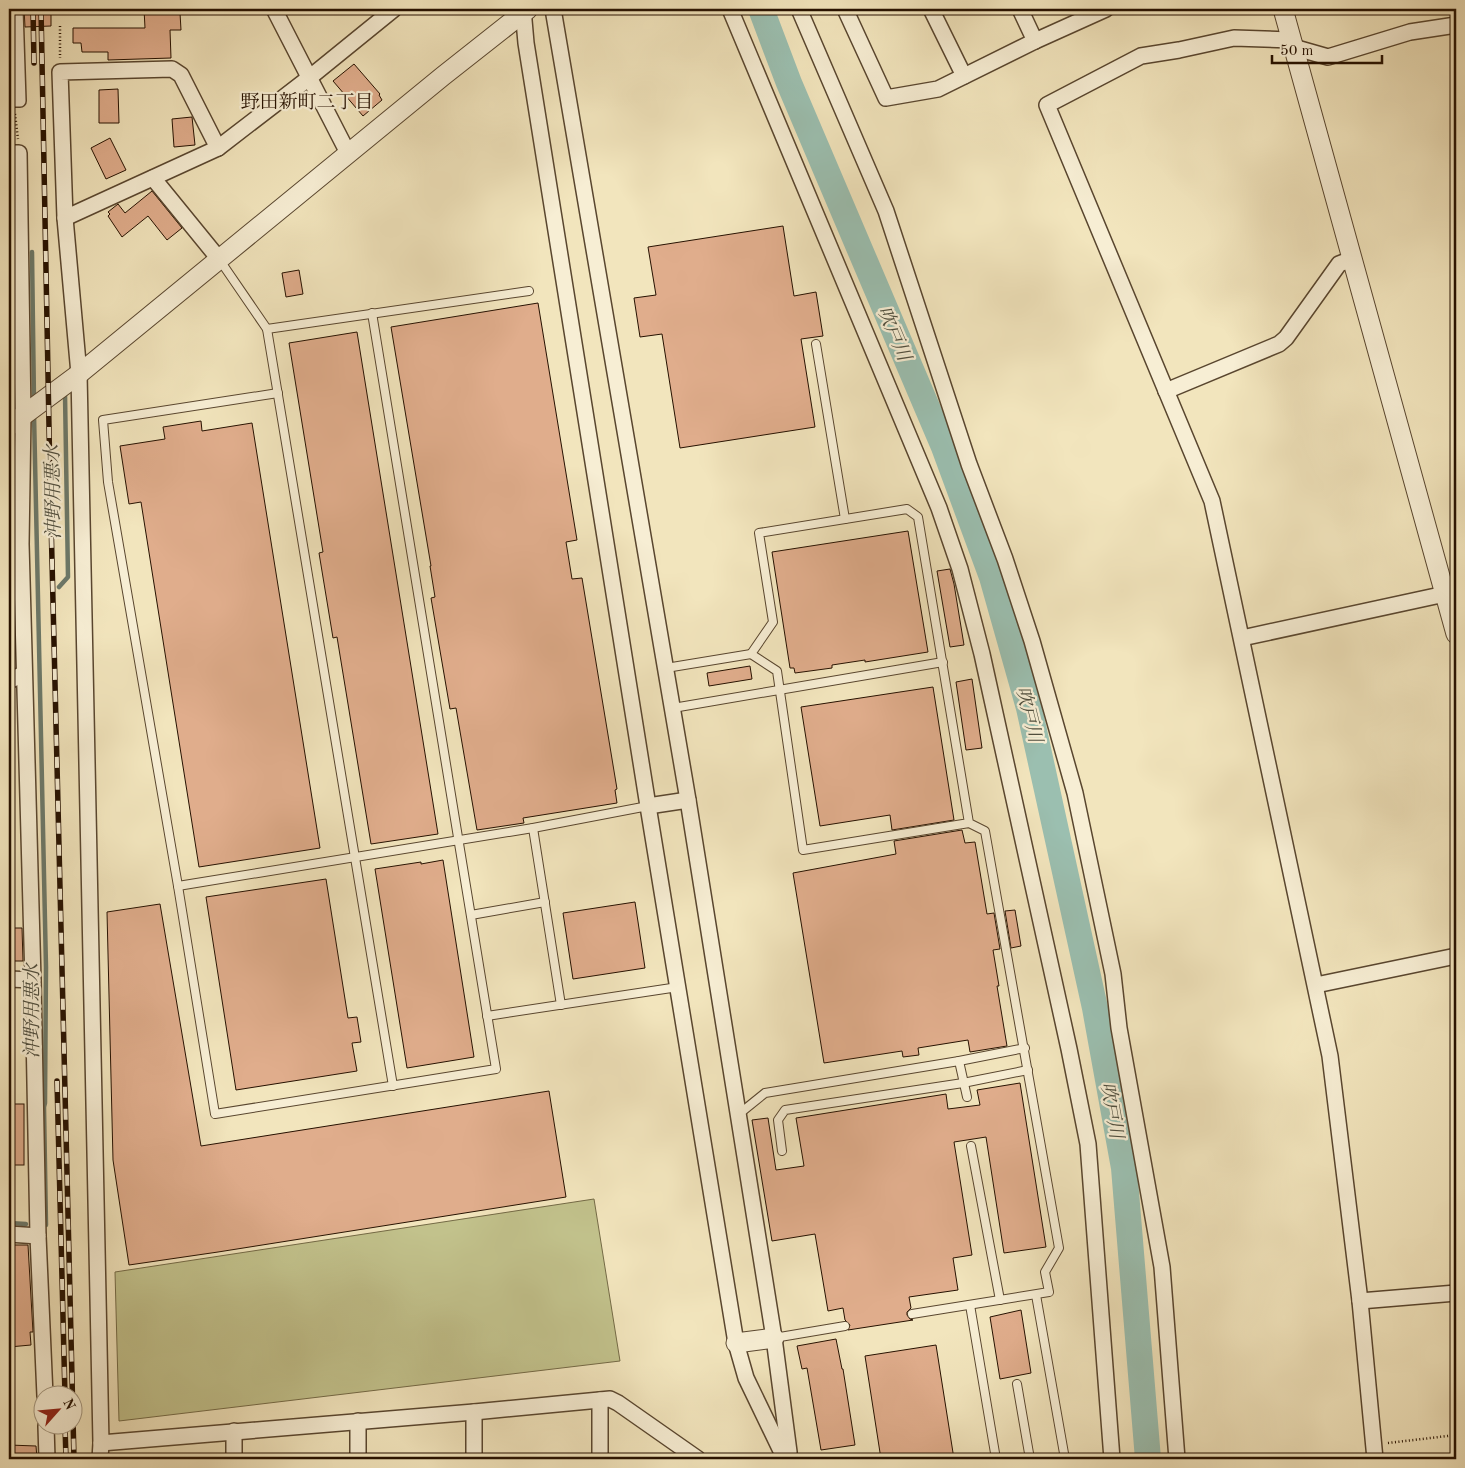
<svg xmlns="http://www.w3.org/2000/svg" width="1465" height="1468" font-family="'Old Standard TT','Noto Serif JP',serif">
	<style>
		.green { fill: #c2c28c; stroke: #746a46 }
		.lines { fill: none; stroke-linecap: round; stroke-linejoin: round }
		.stream { stroke: #6c796a; stroke-width: 4.5 }
		.river { stroke: #9bbfb0; stroke-width: 26 }
		.building { fill: #e0ad8c; stroke: #261100 }
		.service-casing { stroke: #59462f; stroke-width: 10 }
		.pedestrian-casing { stroke: #59462f; stroke-width: 14 }
		.minor-casing { stroke: #59462f; stroke-width: 18 }
		.tertiary-casing { stroke: #59462f; stroke-width: 21 }
		.path { stroke: #261100; stroke-width: 2.5; stroke-dasharray: 1 2.5; stroke-linecap: butt }
		.service { stroke: #f7eed4; stroke-width: 8 }
		.pedestrian { stroke: #f7eed4; stroke-width: 11 }
		.minor { stroke: #f7eed4; stroke-width: 15 }
		.tertiary { stroke: #f7eed4; stroke-width: 19 }
		.rail-casing { stroke: #261100; stroke-width: 5.5 }
		.rail { stroke: #f7eed4; stroke-width: 4; stroke-dasharray: 11; stroke-linecap: butt }
		.labels { text-anchor: middle; stroke-width: 4.5; stroke-linejoin: round; paint-order: stroke }
		.neighbourhood-label { font-size: 19px; fill: #261100; stroke: #f7eed4 }
		.water-label { font-size: 19px; font-style: italic; fill: #4f4e3e; stroke: #f7eed4 }
	</style>
	<rect width="100%" height="100%" fill="#f2e5bd"/>
	<filter id="stains"><feTurbulence type="fractalNoise" baseFrequency=".004" numOctaves="4"/><feColorMatrix values="0 0 0 0 .2 0 0 0 0 .09 0 0 0 0 .02 0 0 0 .5 -.17"/></filter>
	<radialGradient id="worn" r=".72"><stop offset=".6" stop-color="#630" stop-opacity="0"/><stop offset="1" stop-color="#630" stop-opacity=".3"/></radialGradient>
	<g class="green">
		<polygon points="9,233 14,233 14,284 9,286"/>
		<polygon points="594,1199 620,1361 119,1421 115,1272"/>
	</g>
	<g class="lines">
		<g class="stream">
			<polyline points="32,252 34,401"/>
			<polyline points="34,414 46,967 45,1103 44,1107 46,1225"/>
			<polyline points="59,587 68,577 65,394"/>
			<polyline points="9,1223 26,1224"/>
		</g>
		<polyline class="river" points="761,9 789,83 944,447 992,577 1029,708 1095,1008 1124,1168 1148,1459"/>
	</g>
	<g class="building">
		<polygon points="24,9 51,9 51,26 25,27"/>
		<polygon points="144,9 167,9 167,13 180,13 181,30 170,30 171,58 108,60 108,52 82,52 81,43 73,43 73,28 145,28"/>
		<polygon points="354,64 380,94 379,95 382,100 363,116 333,81"/>
		<polygon points="118,89 119,123 99,123 99,90"/>
		<polygon points="192,117 195,145 174,147 172,119"/>
		<polygon points="110,138 126,170 106,179 91,148"/>
		<polygon points="152,191 182,228 167,240 148,216 122,237 108,216 110,214 108,212 118,204 125,213"/>
		<polygon points="783,226 794,296 816,292 823,336 801,339 815,427 680,448 662,334 640,337 634,298 656,295 648,247"/>
		<polygon points="299,270 303,294 286,297 282,273"/>
		<polygon points="538,303 577,540 566,542 572,579 582,578 617,789 615,790 617,803 523,818 524,823 477,830 456,708 450,709 431,598 435,597 430,566 431,566 391,327"/>
		<polygon points="357,332 438,834 371,844 337,637 333,638 319,553 323,552 289,343"/>
		<polygon points="201,421 202,431 252,423 320,848 199,867 141,502 129,504 120,446 165,439 163,427"/>
		<polygon points="908,531 928,652 865,662 865,660 832,665 832,668 795,673 794,668 790,668 772,552"/>
		<polygon points="950,569 954,584 964,645 950,647 937,571"/>
		<polygon points="750,666 752,679 709,686 707,673"/>
		<polygon points="972,679 982,748 966,750 956,682"/>
		<polygon points="933,687 954,820 892,830 890,815 820,826 801,707"/>
		<polygon points="962,830 965,843 975,842 987,914 994,913 1000,949 993,950 999,986 997,986 1007,1046 970,1052 968,1040 918,1048 919,1055 903,1057 902,1051 824,1063 793,873 896,854 894,841"/>
		<polygon points="443,860 474,1057 407,1068 375,869 421,862 421,864"/>
		<polygon points="326,879 348,1018 357,1017 361,1042 352,1043 357,1071 236,1090 206,897"/>
		<polygon points="635,902 645,968 573,979 563,913"/>
		<polygon points="160,904 201,1146 549,1091 566,1197 218,1252 129,1265 113,1160 107,912"/>
		<polygon points="1015,910 1021,946 1011,948 1005,911"/>
		<polygon points="9,928 22,928 23,961 9,961"/>
		<polygon points="1020,1083 1046,1247 1004,1253 986,1137 954,1142 972,1255 953,1258 958,1290 909,1297 911,1308 907,1312 907,1315 910,1319 913,1320 848,1330 850,1325 845,1320 843,1308 828,1311 815,1234 772,1241 752,1120 768,1118 776,1170 804,1166 796,1118 946,1094 948,1109 980,1105 977,1090"/>
		<rect x="9" y="1104" width="15" height="61"/>
		<polygon points="9,1245 28,1245 33,1332 30,1332 31,1345 9,1347"/>
		<polygon points="1021,1310 1031,1373 1000,1379 990,1317"/>
		<polygon points="836,1339 842,1369 843,1369 855,1445 821,1450 807,1368 802,1369 797,1346"/>
		<polygon points="936,1345 954,1459 881,1459 865,1356"/>
		<polygon points="9,1445 36,1446 37,1459 9,1459"/>
	</g>
	<g class="lines">
		<g class="service-casing">
			<g id="service">
				<polyline points="219,259 267,329 393,1086"/>
				<polyline points="267,329 529,291"/>
				<polyline points="816,344 845,519"/>
				<polyline points="278,393 103,420 108,482 178,886 215,1114 496,1069 372,313"/>
				<polyline points="666,668 751,654"/>
				<polyline points="673,708 943,662"/>
				<polyline points="533,828 561,1005"/>
				<polyline points="178,886 533,828 648,806"/>
				<polyline points="471,915 545,902"/>
				<polyline points="487,1016 678,987"/>
				<polyline points="959,1061 967,1097"/>
				<polyline points="739,1114 765,1093 959,1061 1025,1048"/>
				<polyline points="971,1146 1000,1300"/>
				<polyline points="782,1151 778,1120 785,1110 963,1083 1028,1070"/>
				<polyline points="1036,1295 1065,1459"/>
				<polyline points="970,1305 996,1459"/>
				<polyline points="912,1314 1049,1292 1045,1272 1059,1248 985,831 969,823 918,517 907,509 759,533 773,622 751,654 777,671 803,850 969,823"/>
				<polyline points="774,1338 845,1326"/>
				<polyline points="1017,1384 1030,1459"/>
			</g>
		</g>
		<g class="pedestrian-casing">
			<polyline id="pedestrian" points="9,101 20,101 17,9"/>
		</g>
		<g class="minor-casing">
			<g id="minor">
				<polyline points="274,9 348,153"/>
				<polyline points="523,9 526,43 648,806 736,1343 746,1378 785,1459"/>
				<polyline points="553,9 688,800 774,1338 789,1452 789,1459"/>
				<polyline points="730,9 939,508 960,569 982,654 1069,1049 1088,1144 1112,1459"/>
				<polyline points="799,9 886,211 969,464 1005,559 1032,641 1075,793 1113,974 1119,1028 1162,1267 1177,1459"/>
				<polyline points="845,9 886,98 938,89 1035,41 1106,9"/>
				<polyline points="931,9 964,76"/>
				<polyline points="1020,9 1035,41"/>
				<polyline points="1291,40 1234,38 1179,50 1141,56 1047,105 1212,501 1330,1056 1360,1301 1375,1459"/>
				<polyline points="1293,47 1328,57 1410,32 1456,25"/>
				<polyline points="218,148 181,75 172,69 60,72 65,218 79,374 101,1443 474,1412 610,1399 618,1403 698,1459"/>
				<polyline points="9,153 19,153 23,415 21,544 33,980 38,1236 45,1396"/>
				<polyline points="153,178 219,259"/>
				<polyline points="65,218 218,148 309,78 394,9"/>
				<polyline points="1166,391 1279,344 1286,338 1339,264 1352,259"/>
				<polyline points="1242,638 1445,594"/>
				<polyline points="9,681 23,674"/>
				<polyline points="648,806 688,800"/>
				<polyline points="9,979 33,980"/>
				<polyline points="1316,985 1456,956"/>
				<polyline points="9,1234 38,1236"/>
				<polyline points="1360,1301 1456,1293"/>
				<polyline points="600,1400 600,1459"/>
				<polyline points="474,1412 474,1459"/>
				<polyline points="46,1426 47,1459"/>
				<polyline points="100,1459 101,1443"/>
				<polyline points="234,1459 234,1431"/>
				<polyline points="358,1459 358,1421"/>
			</g>
		</g>
		<g class="tertiary-casing">
			<g id="tertiary">
				<polyline points="1283,9 1456,634"/>
				<polyline points="9,426 79,374 443,76 528,9"/>
				<polyline points="736,1343 774,1338"/>
			</g>
		</g>
		<g class="path">
			<polyline points="60,26 60,58"/>
			<polyline points="15,114 18,139"/>
			<polyline points="1388,1443 1456,1435"/>
		</g>
		<use href="#service" class="service"/>
		<use href="#pedestrian" class="pedestrian"/>
		<use href="#minor" class="minor"/>
		<use href="#tertiary" class="tertiary"/>
		<g class="rail-casing">
			<g id="rail">
				<polyline points="33,9 34,63"/>
				<polyline points="41,9 50,479 74,1459"/>
				<polyline points="57,1081 65,1396"/>
				<polyline points="65,1426 66,1459"/>
			</g>
		</g>
		<use href="#rail" class="rail"/>
	</g>
	<g class="labels">
		<g class="neighbourhood-label">
			<text x="307" y="108">野田新町二丁目</text>
		</g>
		<g class="water-label">
			<text transform="translate(895 333) rotate(67)" y="7">吹戸川</text>
			<text transform="translate(52 492) rotate(-91)" y="7">沖野用悪水</text>
			<text transform="translate(1030 714) rotate(76)" y="7">吹戸川</text>
			<text transform="translate(31 1011) rotate(-90)" y="7">沖野用悪水</text>
			<text transform="translate(1113 1110) rotate(80)" y="7">吹戸川</text>
		</g>
	</g>
	<rect width="1465" height="1468" fill="none" stroke="#f2e5bd" stroke-width="30"/>
	<rect x="10" y="10" width="1445" height="1448" fill="none" stroke="#261100" stroke-width="2.5"/>
	<rect x="15" y="15" width="1435" height="1438" fill="none" stroke="#261100"/>
	<g transform="translate(58 1410) rotate(63)"><circle r="24" fill="#f7eed4" stroke="#a3967f"/>
	<path d="M0-4L9 19L0 12L-9 19Z" fill="#8f2418"/>
	<text y="-8" font-size="14" font-weight="bold" text-anchor="middle" fill="#261100">N</text>
	</g>
	<path d="M1272 55v8h110v-8" fill="none" stroke="#261100" stroke-width="2.5"/>
	<text x="1280" y="55" font-size="15" fill="#261100" stroke="#f7eed4" stroke-width="4" paint-order="stroke">50 m</text>
	<rect width="100%" height="100%" filter="url(#stains)"/>
	<rect width="100%" height="100%" fill="url(#worn)"/>
</svg>
